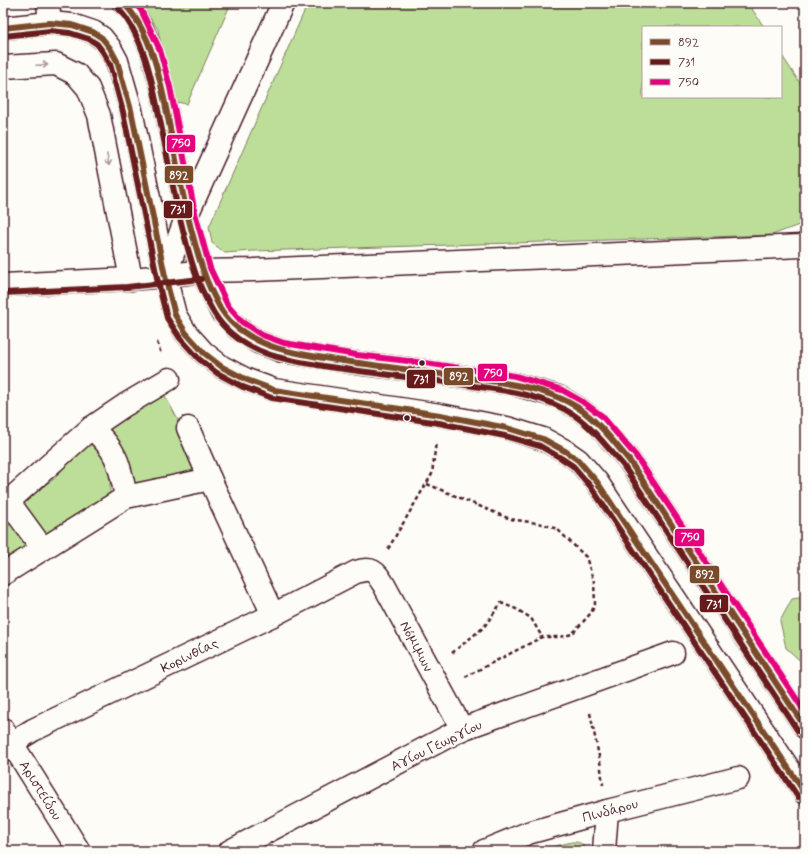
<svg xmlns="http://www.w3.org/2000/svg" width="808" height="854" font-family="Mynerve,sans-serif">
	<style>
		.green { fill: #bcde98; stroke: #837e62 }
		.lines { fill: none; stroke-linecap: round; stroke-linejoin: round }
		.minor-casing { stroke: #4a1f2b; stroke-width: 25 }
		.path { stroke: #4a1f2b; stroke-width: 2.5; stroke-dasharray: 4 3; stroke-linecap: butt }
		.minor { stroke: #fdfcf7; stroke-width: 22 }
		.bus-1-casing { stroke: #fdfcf7; stroke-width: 9 }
		.bus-2-casing { stroke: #fdfcf7; stroke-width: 9 }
		.bus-3-casing { stroke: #fdfcf7; stroke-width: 9 }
		.bus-1 { stroke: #7a4b2a; stroke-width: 6 }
		.bus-2 { stroke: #681a1a; stroke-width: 6 }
		.bus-3 { stroke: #e5007d; stroke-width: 6 }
		.oneway { stroke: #ac999b }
		.bus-dot { fill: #4a1f2b; stroke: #fdfcf7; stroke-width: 1.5 }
		.labels { text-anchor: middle; stroke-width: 4; stroke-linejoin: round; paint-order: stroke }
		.street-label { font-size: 14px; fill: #4a1f2b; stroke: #fdfcf7 }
		.line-badge { stroke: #fdfcf7; stroke-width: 1.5 }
		.badge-label { font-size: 11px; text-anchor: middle; font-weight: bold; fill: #fff }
	</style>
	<rect width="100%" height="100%" fill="#fdfcf7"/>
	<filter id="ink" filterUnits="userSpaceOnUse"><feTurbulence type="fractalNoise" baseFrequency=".025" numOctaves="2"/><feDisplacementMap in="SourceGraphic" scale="8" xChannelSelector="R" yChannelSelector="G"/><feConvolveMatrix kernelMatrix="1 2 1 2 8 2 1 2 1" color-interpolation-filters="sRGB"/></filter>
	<g filter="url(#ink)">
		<g class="green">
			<polygon points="138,3 231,3 187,104 171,101 158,29"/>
			<polygon points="308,3 748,3 764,27 643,27 643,97 781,97 781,54 805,91 805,220 799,225 772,235 253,251 225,253 212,243 209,227"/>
			<polygon points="163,392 177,418 201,473 137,486 132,483 126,469 122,446 105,426"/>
			<polygon points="94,442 110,461 110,493 48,533 42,532 27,513 23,501 55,478 85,443"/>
			<path d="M3,524C19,524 25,536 24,550L3,565Z"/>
			<polygon points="805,597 805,665 786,648 780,621 792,599"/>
			<path d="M572,842C580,842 583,843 586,851H535Z"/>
		</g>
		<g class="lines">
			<g class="minor-casing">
				<g id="minor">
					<polyline points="48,3 50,23"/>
					<polyline points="124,3 134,14 144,33 152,52 162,89 187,215 202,271 221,311 237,328 258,342 282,351 356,363 424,371 514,384 559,397 578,408 596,422 629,460 805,727"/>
					<polyline points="3,28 50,23 72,25 93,32 102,38 110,48 117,61 131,110 165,276 175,315 186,333 204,353 222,367 247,380 274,390 440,415 507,428 543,439 565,451 578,460 597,482 805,793"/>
					<polyline points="3,67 56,64 76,74 88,88 99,115 131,279"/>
					<polyline points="165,276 187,215 283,3"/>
					<polyline points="3,285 131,279 165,276 202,271 254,270 801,246 805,244"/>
					<path d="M91,428C117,449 120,466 126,497"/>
					<polyline points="188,428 210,479 273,615"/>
					<polyline points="8,501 43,549"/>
					<polyline points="3,506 91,428 125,405 169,379"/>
					<polyline points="3,574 126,497 210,479"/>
					<polyline points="3,729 79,851"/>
					<path d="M3,751L12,743L33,730L273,615L356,572C373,567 375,571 384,585L462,729"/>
					<polyline points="230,851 462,729 673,653"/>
					<polyline points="484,851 528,833 607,811 738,778"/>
					<polyline points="604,851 607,811"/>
				</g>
			</g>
			<g class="path">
				<polyline points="157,342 161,354"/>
				<polyline points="427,484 510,519 543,524 557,529 586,557 594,582 595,604 591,613 572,634 560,637 542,637 465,677"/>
				<polyline points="388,549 432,474 436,442"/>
				<polyline points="452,653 484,627 501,603 516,609 531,618 542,637"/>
				<polyline points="590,713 600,761 603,785"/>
			</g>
			<use href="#minor" class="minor"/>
			<g class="bus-1-casing">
				<g id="bus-1">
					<path d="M124,3C152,34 160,78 168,118C176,158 182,197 193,236C198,254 202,271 210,288C217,303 224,318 239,329C267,350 296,353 330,359C376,366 423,371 469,378C506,383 545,387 577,407C598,421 613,441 629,460L805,727"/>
					<polyline points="3,28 50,23 72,25 93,32 102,38 110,48 117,61 131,110 165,276 175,315 186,333 204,353 222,367 247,380 274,390 440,415 507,428 543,439 565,451 578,460 597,482 805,793"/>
				</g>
			</g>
			<g class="bus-2-casing">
				<g id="bus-2">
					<path d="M118,8C145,38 152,81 160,120C168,159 174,199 185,238C190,256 194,273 202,290C210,307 217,322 232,334C259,357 290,360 323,366C370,373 418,378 466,385C502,390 543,394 574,415C593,428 607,447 623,465L798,731"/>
					<polyline points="4,36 50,31 70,33 89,39 97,44 103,52 110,64 123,112 157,278 167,318 180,338 199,359 217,373 243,387 272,398 439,423 505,436 540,446 561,458 573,466 591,487 798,797"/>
					<polyline points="3,293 127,287 201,279"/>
				</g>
			</g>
			<g class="bus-3-casing">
				<polyline id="bus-3" points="135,3 141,10 160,50 170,87 195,213 210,268 228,306 242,322 262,335 284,343 357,355 425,363 515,376 562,390 583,402 602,416 636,456 805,712"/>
			</g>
			<use href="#bus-1" class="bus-1"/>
			<use href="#bus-2" class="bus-2"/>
			<use href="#bus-3" class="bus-3"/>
		</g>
		<defs><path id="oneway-shaft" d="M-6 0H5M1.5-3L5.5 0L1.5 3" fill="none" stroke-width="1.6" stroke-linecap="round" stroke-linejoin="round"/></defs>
		<g class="oneway">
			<use href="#oneway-shaft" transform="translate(42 65) rotate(-2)"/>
			<use href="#oneway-shaft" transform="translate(108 160) rotate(79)"/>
		</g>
	</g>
	<g class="bus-dot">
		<circle cx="422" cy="363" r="3.5"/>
		<circle cx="407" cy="418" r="3.5"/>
	</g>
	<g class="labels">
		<g class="street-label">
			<text transform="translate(417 646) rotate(62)" y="5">Νόμιμων</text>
			<text transform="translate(189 655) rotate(-26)" y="5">Κορινθίας</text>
			<text transform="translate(436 745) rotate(-26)" y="5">Αγίου Γεωργίου</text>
			<text transform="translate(41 790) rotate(58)" y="5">Αριστείδου</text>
			<text transform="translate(610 810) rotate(-15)" y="5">Πινδάρου</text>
		</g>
	</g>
	<g class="line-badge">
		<rect x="166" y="134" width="30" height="19" rx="4" fill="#e5007d"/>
		<rect x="164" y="165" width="30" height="19" rx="4" fill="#7a4b2a"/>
		<rect x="163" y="200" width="30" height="19" rx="4" fill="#681a1a"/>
		<rect x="477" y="363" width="31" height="19" rx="4" fill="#e5007d"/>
		<rect x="443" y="367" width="31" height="19" rx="4" fill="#7a4b2a"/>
		<rect x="406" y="369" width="30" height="20" rx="4" fill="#681a1a"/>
		<rect x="674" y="528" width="31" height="19" rx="4" fill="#e5007d"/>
		<rect x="689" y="565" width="31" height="19" rx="4" fill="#7a4b2a"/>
		<rect x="699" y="594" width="30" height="19" rx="4" fill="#681a1a"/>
	</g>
	<g class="badge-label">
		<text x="181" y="147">750</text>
		<text x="179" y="179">892</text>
		<text x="178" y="213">731</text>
		<text x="493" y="377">750</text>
		<text x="459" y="380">892</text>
		<text x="421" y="383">731</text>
		<text x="690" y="541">750</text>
		<text x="705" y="578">892</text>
		<text x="714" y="608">731</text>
	</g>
	<rect width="808" height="854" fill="none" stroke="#fdfcf7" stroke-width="16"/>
	<rect x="8" y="8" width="792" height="838" fill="none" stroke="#4a1f2b" stroke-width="1.5" filter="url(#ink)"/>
	<rect x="642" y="26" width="140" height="72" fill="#fdfcf7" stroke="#b5a4a5"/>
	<rect x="650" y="39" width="20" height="6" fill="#7a4b2a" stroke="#b5a4a5"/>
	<text x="678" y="46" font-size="12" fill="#4a1f2b">892</text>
	<rect x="650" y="59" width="20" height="6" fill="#681a1a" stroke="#b5a4a5"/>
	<text x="678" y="66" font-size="12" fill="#4a1f2b">731</text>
	<rect x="650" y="79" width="20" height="6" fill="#e5007d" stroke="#b5a4a5"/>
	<text x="678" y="86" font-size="12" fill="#4a1f2b">750</text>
</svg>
